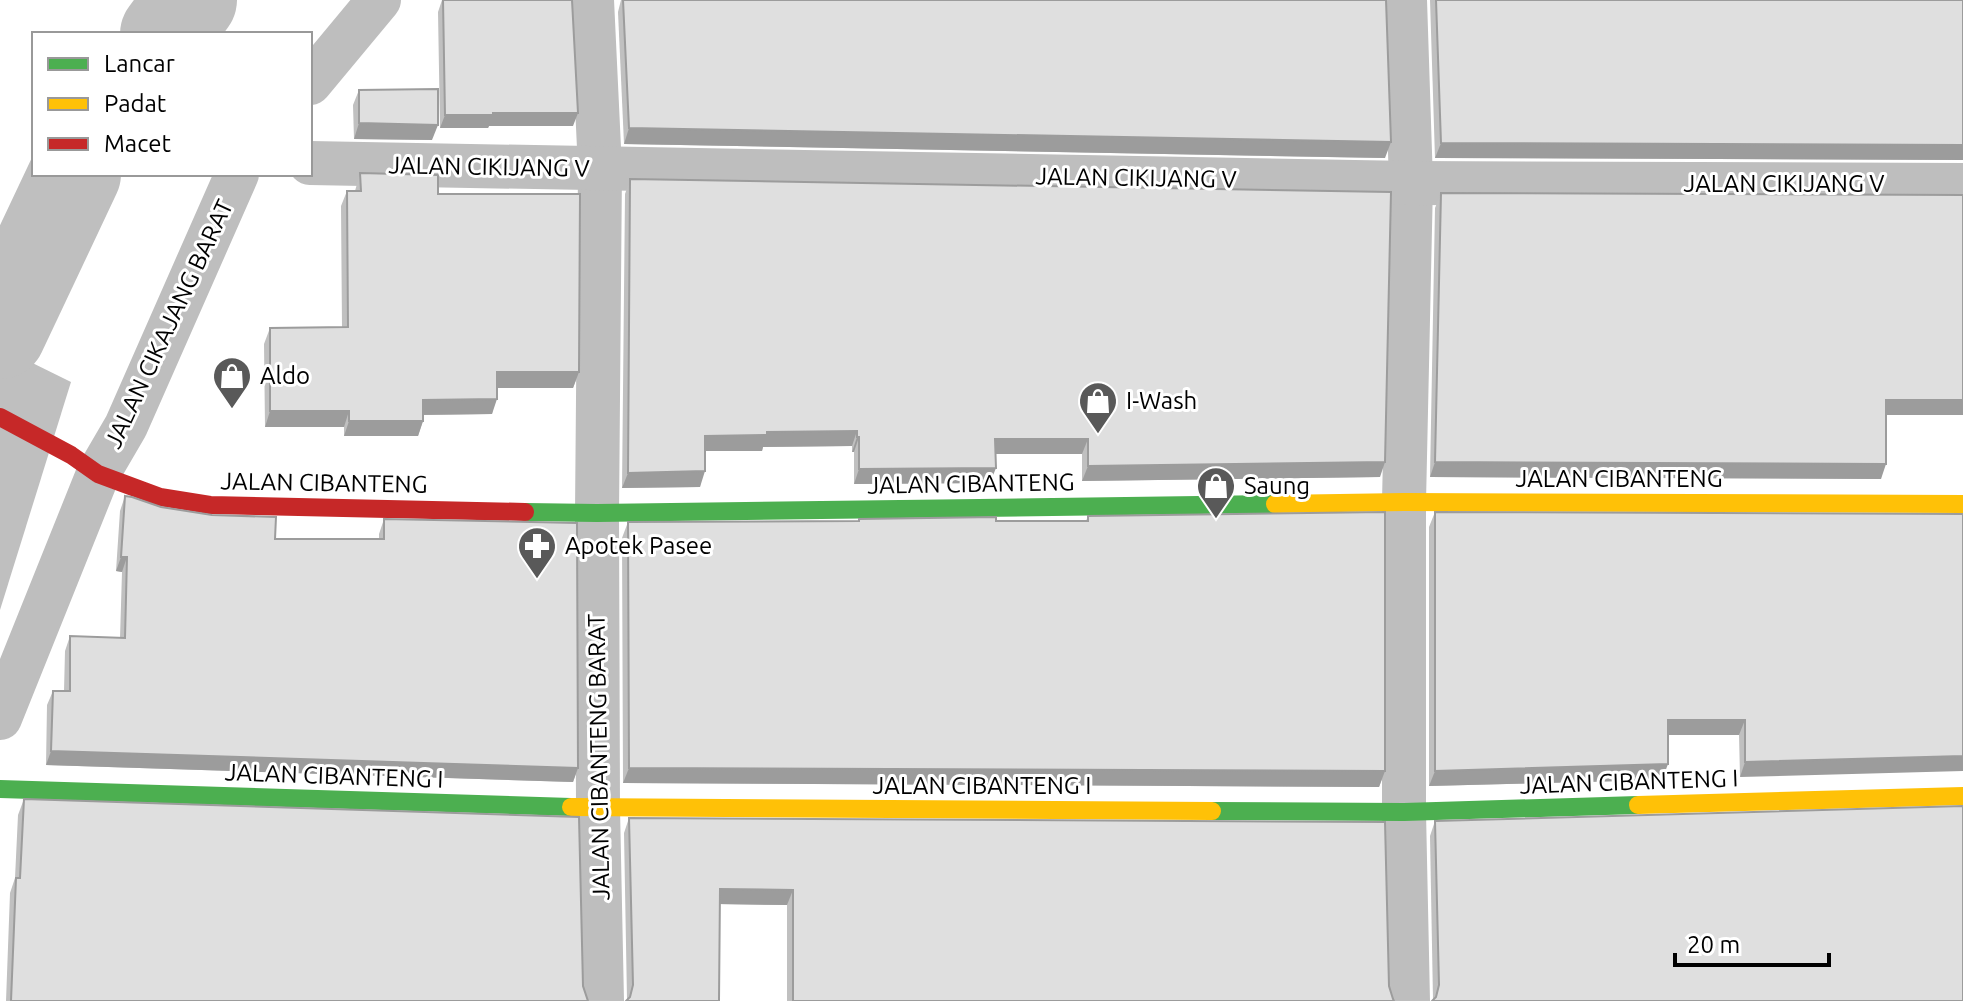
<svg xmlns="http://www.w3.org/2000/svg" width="1963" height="1001" font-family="Ubuntu,sans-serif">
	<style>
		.water { fill: #bfbfbf }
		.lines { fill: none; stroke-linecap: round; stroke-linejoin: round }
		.river { stroke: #bfbfbf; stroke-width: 92 }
		.street { stroke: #bebebe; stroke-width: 44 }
		.fast { stroke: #4caf50; stroke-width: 18 }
		.slow { stroke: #ffc107; stroke-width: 18 }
		.jam { stroke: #c62828; stroke-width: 18 }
		.wall { fill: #c0c0c0 }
		.shaded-wall { fill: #9c9c9c }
		.building { fill: #dfdfdf; stroke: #9c9c9c; stroke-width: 2 }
		.labels { text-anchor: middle; stroke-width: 6; stroke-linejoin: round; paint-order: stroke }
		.street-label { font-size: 24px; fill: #000; stroke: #fff }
		.poi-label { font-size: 24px; fill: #000; stroke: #fff; text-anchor: start }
	</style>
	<rect width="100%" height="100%" fill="#fff"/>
	<polygon class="water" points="0,347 71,382 0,610"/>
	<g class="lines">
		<g class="river">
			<polyline points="166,34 191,0"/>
			<polyline points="0,333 75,174"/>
		</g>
		<g class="street">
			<polyline points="592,0 600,169 597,513 598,808 602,1001"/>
			<polyline points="1405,0 1411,183 1404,502 1404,812 1408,1001"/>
			<polyline points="310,83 379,0"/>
			<polyline points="310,163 1411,183 1963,185"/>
			<polyline points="0,718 98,474 126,426 237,174"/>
		</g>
		<g class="fast">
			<polyline points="525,512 597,513 1275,504"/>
			<polyline points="0,789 571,807"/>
			<polyline points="1212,811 1404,812 1638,805"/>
		</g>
		<g class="slow">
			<polyline points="1275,504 1404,502 1963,504"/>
			<polyline points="1638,805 1963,796"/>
			<polyline points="571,807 1212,811"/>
		</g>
		<polyline class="jam" points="0,417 71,455 98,474 160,497 210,505 525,512"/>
	</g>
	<g class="wall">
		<polygon points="442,0 573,126 489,126 488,128 440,128 438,12"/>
		<polygon points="621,0 1386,0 1385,158 624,144 618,12"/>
		<polygon points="1430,0 1963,0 1963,160 1435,158"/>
		<polygon points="359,90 432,140 354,139 353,105"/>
		<polygon points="360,173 438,194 579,372 573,388 497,388 492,414 423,415 423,421 418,436 344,436 344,427 265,427 264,344 270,328 342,327 341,206 347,191 355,191"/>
		<polygon points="630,179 1380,477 1082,481 1082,454 995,454 990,483 854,484 854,452 852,452 852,446 763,447 762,451 705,451 700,487 622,488 625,194"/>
		<polygon points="1441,193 1963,415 1886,415 1881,479 1430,477 1435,208"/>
		<polygon points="125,496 275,539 379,539 379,534 384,519 578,768 573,782 46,765 47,705 53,691 64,691 65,651 70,636 120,638 122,572 116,571 120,511"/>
		<polygon points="1435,512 1963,514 1740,777 1739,735 1668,735 1662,780 1429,786 1429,527"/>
		<polygon points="1088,516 1385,771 1379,787 623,783 622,538 628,522 1086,521"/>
		<polygon points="24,799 583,986 588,1001 6,1001 10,893 15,878 18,815"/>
		<polygon points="1963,806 1433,1000 1430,836 1435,821"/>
		<polygon points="629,818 1389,986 1393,999 1394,1001 787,1001 787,905 720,904 627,1000 624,833"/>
	</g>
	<g class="shaded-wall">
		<polygon points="493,113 578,113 573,126 489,126 488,128 440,128 445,115"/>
		<polygon points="359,123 438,125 432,140 354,139"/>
		<polygon points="629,128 1391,142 1385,158 624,144"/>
		<polygon points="1441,143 1963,145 1963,160 1435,158"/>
		<polygon points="497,372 579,372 573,388 491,388"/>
		<polygon points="497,399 492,414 418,415 423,400"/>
		<polygon points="1886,400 1963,400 1963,415 1880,415"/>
		<polygon points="270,411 349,411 344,427 265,427"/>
		<polygon points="349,421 423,421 418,436 344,436"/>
		<polygon points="857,431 852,446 763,447 762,451 700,451 705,436 767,432"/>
		<polygon points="857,437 859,437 854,452 852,452"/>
		<polygon points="995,439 1088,439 1082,454 990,454"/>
		<polygon points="1385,462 1380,477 1082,481 1088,466"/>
		<polygon points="1435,462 1886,464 1881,479 1430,477"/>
		<polygon points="996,468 990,483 854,484 859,469"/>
		<polygon points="705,471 700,487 622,488 628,473"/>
		<polygon points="121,557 127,557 122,572 116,571"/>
		<polygon points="1668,720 1745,720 1739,735 1662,735"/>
		<polygon points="51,751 578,768 573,782 46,765"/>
		<polygon points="1963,756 1963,771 1740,777 1745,762"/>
		<polygon points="1668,764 1662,780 1429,786 1435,771"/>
		<polygon points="629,768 1385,771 1379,787 623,783"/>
		<polygon points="720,889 793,890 787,905 715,904"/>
	</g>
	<g class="building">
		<polygon points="443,0 572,0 578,113 493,113 493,115 445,115"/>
		<polygon points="623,0 1386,0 1391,142 629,128"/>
		<polygon points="1436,0 1963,0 1963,145 1441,143"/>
		<polygon points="438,89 438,125 359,123 359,90"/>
		<polygon points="360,173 438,175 438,194 580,194 579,372 497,372 497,399 423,400 423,421 349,421 349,411 270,411 270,328 348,327 347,191 361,191"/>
		<polygon points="630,179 1391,192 1385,462 1088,466 1088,439 995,439 996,468 859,469 859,437 857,437 857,431 767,432 767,435 705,436 705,471 628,473"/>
		<polygon points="1441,193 1963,195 1963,400 1886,400 1886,464 1435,462"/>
		<polygon points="125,496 132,497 161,507 212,515 276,517 275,539 384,539 384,519 577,523 578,768 51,751 53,691 70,691 70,636 125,638 127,557 121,557"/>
		<polygon points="1385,512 1385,771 629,768 628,522 859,521 859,519 996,517 996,521 1088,521 1088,516"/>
		<polygon points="1435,512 1963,514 1963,756 1745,762 1745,720 1668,720 1668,764 1435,771"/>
		<polygon points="24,799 579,817 583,986 588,1001 11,1001 16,878 20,878"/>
		<polygon points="1963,806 1963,1001 1432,1001 1436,997 1439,985 1435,821"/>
		<polygon points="629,818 1385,822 1389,986 1393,999 1394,1001 793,1001 793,890 720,889 719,1001 626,1001 630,997 633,985"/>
	</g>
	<defs>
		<g id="shop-pin" transform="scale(2)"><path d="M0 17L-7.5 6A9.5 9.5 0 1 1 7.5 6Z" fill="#595959" stroke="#fff"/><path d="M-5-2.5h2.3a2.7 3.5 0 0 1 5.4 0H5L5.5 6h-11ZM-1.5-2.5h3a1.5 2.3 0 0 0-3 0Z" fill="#fff"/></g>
		<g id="pharmacy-pin" transform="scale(2)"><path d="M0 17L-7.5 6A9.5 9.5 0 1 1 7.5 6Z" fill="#595959" stroke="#fff"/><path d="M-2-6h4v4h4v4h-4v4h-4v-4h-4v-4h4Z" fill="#fff"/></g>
	</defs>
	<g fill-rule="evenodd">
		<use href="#shop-pin" x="232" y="376"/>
		<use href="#shop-pin" x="1098" y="401"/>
		<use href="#shop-pin" x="1216" y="486"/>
		<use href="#pharmacy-pin" x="537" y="546"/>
	</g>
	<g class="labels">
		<g class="street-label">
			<text transform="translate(489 167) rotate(1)" y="8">JALAN CIKIJANG V</text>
			<text transform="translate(1136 178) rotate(1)" y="8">JALAN CIKIJANG V</text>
			<text x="1784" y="192">JALAN CIKIJANG V</text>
			<text transform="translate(169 324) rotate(-65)" y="8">JALAN CIKAJANG BARAT</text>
			<text x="1619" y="487">JALAN CIBANTENG</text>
			<text transform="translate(324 483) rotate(1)" y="8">JALAN CIBANTENG</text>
			<text transform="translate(971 484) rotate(-1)" y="8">JALAN CIBANTENG</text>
			<text transform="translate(599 757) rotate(-91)" y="8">JALAN CIBANTENG BARAT</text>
			<text transform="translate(334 776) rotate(2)" y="8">JALAN CIBANTENG I</text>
			<text transform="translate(1629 782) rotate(-2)" y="8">JALAN CIBANTENG I</text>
			<text x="982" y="794">JALAN CIBANTENG I</text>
		</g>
		<g class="poi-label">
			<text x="260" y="384">Aldo</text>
			<text x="1126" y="409">I-Wash</text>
			<text x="1244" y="494">Saung</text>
			<text x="565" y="554">Apotek Pasee</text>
		</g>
	</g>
	<rect x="32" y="32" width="280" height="144" fill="#ffffff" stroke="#999999" stroke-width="2"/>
	<rect x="48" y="58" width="40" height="12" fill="#4caf50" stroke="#999999" stroke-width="2"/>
	<text x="104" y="72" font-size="24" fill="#000000">Lancar</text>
	<rect x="48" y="98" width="40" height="12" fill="#ffc107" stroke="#999999" stroke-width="2"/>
	<text x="104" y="112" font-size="24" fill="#000000">Padat</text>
	<rect x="48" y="138" width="40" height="12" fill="#c62828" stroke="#999999" stroke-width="2"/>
	<text x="104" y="152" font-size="24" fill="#000000">Macet</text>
	<path d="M1675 953v12h154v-12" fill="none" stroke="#000000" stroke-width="4"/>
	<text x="1687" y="953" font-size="24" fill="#000000" stroke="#ffffff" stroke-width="6" paint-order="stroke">20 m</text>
</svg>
